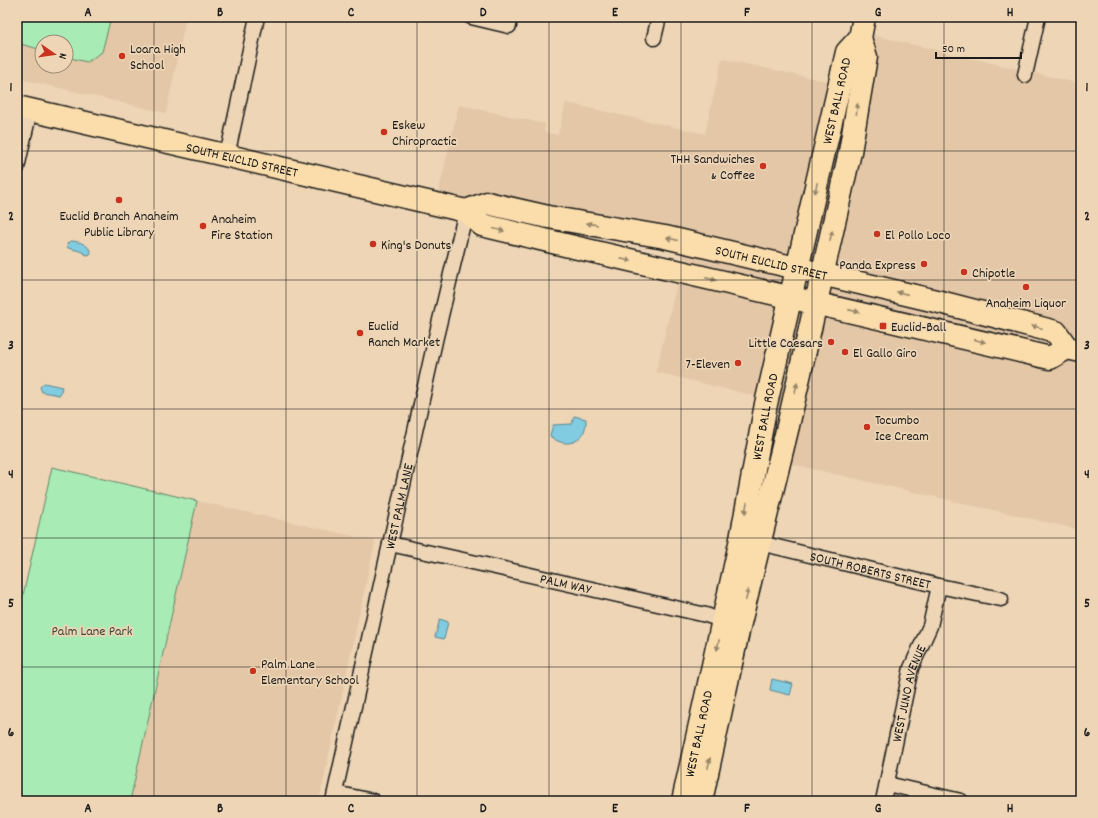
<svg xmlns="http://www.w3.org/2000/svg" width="1098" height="818" font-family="Dekko,sans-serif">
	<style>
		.built { fill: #e3c7a6; fill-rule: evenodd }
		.green { fill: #a8ebb5; stroke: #628468 }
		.water { fill: #81cce1; stroke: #598692 }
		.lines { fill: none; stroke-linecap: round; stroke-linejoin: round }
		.street-casing { stroke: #1c1c1c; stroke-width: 17 }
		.primary-casing { stroke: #1c1c1c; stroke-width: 25 }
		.street { stroke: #edd5b5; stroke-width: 14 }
		.primary { stroke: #fbddab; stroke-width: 22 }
		.oneway { fill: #97866b }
		.grid { fill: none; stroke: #1c1c1c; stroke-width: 1; stroke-opacity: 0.55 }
		.poi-dot { fill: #c8321e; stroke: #edd5b5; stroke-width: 1.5 }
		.labels { text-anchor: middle; stroke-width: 3.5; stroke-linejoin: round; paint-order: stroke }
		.poi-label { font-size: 14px; fill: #1c1c1c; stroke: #edd5b5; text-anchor: start }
		.street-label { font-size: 14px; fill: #1c1c1c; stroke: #edd5b5 }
		.park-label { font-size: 14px; fill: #38453b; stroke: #edd5b5 }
		.neatline { fill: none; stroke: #1c1c1c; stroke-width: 1.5 }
		.grid-label { font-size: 13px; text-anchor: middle; font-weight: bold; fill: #1c1c1c }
	</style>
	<rect width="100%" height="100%" fill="#edd5b5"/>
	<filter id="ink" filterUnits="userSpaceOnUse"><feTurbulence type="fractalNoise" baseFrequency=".025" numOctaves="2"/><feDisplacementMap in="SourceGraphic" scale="8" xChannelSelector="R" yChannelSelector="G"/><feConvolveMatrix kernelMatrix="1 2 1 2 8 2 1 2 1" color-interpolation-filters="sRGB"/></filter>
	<g filter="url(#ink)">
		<g class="built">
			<path d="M17,17H186L166,113L17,78ZM42,42H66V66H42Z"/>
			<polygon points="872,35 1081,84 1081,530 791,464 800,423 751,395 656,372 685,250 438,195 459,105 545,124 544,132 558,135 566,103 705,134 722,59 859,88"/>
			<polygon points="197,501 375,541 319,801 130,801"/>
		</g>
		<g class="green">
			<polygon points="17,17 111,17 102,52 87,62 66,57 66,42 42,42 42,50 17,43"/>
			<polygon points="52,467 197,501 130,801 17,801 17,622"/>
		</g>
		<g class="water">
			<path d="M70,241C78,241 90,244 91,254L87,255L80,251L68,248L67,244Z"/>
			<polygon points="44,383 62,387 60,395 42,392 40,387"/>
			<path d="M574,416L586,419C587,441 568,450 551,437L550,435L553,425L572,424Z"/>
			<polygon points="440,619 448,622 444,639 435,637"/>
			<polygon points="772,679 793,684 790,695 770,690"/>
		</g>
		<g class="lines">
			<g class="street-casing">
				<g id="street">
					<polyline points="471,17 509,26"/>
					<polyline points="654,38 659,17"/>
					<polyline points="1025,75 1038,17"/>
					<polyline points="227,156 257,17"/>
					<polyline points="17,168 30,110"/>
					<path id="s1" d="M752,541L939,586L1001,599"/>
					<path id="s2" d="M390,544L504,569L706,615L729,623"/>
					<polyline points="887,784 961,801"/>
					<polyline points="335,793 373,801"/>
					<path id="s3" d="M333,801L435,341L466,211"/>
					<path id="s4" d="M883,801L911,668L930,626L939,586"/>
				</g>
			</g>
			<g class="primary-casing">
				<g id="primary">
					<path id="s5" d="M17,107L466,211L482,225C671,271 861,313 1050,358L1067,348L1081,351"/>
					<path id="s6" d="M466,211L487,203L548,217L665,237L940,302L1056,332L1067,348"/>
					<path id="s7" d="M683,801L741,539L766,404L847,52L860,38L864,17"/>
					<polyline points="701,801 739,627 788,426 850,152 866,57 860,38"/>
				</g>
			</g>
			<use href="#street" class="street"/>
			<use href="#primary" class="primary"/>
		</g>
		<defs><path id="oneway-solid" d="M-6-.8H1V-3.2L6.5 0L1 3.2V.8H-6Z"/></defs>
		<g class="oneway">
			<use href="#oneway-solid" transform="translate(857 109) rotate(-83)"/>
			<use href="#oneway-solid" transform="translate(816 188) rotate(103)"/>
			<use href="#oneway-solid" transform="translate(592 224) rotate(-171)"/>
			<use href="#oneway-solid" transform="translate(499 230) rotate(14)"/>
			<use href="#oneway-solid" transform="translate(831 236) rotate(-77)"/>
			<use href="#oneway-solid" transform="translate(672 239) rotate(-167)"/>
			<use href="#oneway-solid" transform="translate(626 260) rotate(13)"/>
			<use href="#oneway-solid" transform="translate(711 279) rotate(13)"/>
			<use href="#oneway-solid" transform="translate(902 293) rotate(-167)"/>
			<use href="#oneway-solid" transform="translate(854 311) rotate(13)"/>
			<use href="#oneway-solid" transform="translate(1037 327) rotate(-166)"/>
			<use href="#oneway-solid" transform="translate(980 341) rotate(14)"/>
			<use href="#oneway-solid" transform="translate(796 388) rotate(-77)"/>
			<use href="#oneway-solid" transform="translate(746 508) rotate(100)"/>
			<use href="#oneway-solid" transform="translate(747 595) rotate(-77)"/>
			<use href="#oneway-solid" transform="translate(718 645) rotate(102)"/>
			<use href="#oneway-solid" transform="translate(709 763) rotate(-78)"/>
		</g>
	</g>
	<path class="grid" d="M154,17V801M286,17V801M417,17V801M549,17V801M681,17V801M812,17V801M944,17V801M17,151H1081M17,280H1081M17,409H1081M17,538H1081M17,667H1081"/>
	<g class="poi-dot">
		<circle cx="122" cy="56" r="4"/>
		<circle cx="384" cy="132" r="4"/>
		<circle cx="763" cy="166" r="4"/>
		<circle cx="119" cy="200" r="4"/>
		<circle cx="203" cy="226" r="4"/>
		<circle cx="877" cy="234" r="4"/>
		<circle cx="373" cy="244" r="4"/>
		<circle cx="924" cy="264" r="4"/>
		<circle cx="964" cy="272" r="4"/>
		<circle cx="1026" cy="287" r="4"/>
		<rect x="879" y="322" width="8" height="8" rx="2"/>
		<circle cx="360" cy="333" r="4"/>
		<circle cx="831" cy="342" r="4"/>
		<circle cx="845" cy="352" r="4"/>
		<circle cx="738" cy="363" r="4"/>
		<circle cx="867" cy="427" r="4"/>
		<circle cx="253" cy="671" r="4"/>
	</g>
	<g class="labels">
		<g class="poi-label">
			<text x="130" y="53">Loara High<tspan x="130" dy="16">School</tspan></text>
			<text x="392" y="129">Eskew<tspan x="392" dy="16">Chiropractic</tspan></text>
			<text x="755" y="163" text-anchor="end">THH Sandwiches<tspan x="755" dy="16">&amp; Coffee</tspan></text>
			<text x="119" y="220" text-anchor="middle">Euclid Branch Anaheim<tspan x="119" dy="16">Public Library</tspan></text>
			<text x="211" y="223">Anaheim<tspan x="211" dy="16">Fire Station</tspan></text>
			<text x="885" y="239">El Pollo Loco</text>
			<text x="381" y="249">King's Donuts</text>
			<text x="916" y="269" text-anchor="end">Panda Express</text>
			<text x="972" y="277">Chipotle</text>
			<text x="1026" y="307" text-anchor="middle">Anaheim Liquor</text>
			<text x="368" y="330">Euclid<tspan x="368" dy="16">Ranch Market</tspan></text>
			<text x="891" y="331">Euclid-Ball</text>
			<text x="823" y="347" text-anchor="end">Little Caesars</text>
			<text x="853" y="357">El Gallo Giro</text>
			<text x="730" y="368" text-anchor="end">7-Eleven</text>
			<text x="875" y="424">Tocumbo<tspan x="875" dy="16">Ice Cream</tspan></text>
			<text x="261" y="668">Palm Lane<tspan x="261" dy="16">Elementary School</tspan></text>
		</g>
		<g class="street-label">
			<text dy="5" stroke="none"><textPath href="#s7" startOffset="717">WEST BALL ROAD</textPath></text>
			<text dy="5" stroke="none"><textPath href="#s5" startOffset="231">SOUTH EUCLID STREET</textPath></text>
			<text dy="5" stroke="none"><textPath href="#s6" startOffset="313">SOUTH EUCLID STREET</textPath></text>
			<text dy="5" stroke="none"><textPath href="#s7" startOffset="393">WEST BALL ROAD</textPath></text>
			<text dy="5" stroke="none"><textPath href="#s3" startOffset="302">WEST PALM LANE</textPath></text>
			<text dy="5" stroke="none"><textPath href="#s1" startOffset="122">SOUTH ROBERTS STREET</textPath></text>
			<text dy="5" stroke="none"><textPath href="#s2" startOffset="180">PALM WAY</textPath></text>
			<text dy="5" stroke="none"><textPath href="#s4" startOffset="111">WEST JUNO AVENUE</textPath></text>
			<text dy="5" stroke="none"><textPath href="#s7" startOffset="69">WEST BALL ROAD</textPath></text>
		</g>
		<g class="park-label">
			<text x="92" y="635">Palm Lane Park</text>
		</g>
	</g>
	<rect width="1098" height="818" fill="none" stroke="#edd5b5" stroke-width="44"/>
	<g transform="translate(54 54) rotate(103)"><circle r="19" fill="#edd5b5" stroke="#998b78"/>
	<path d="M0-3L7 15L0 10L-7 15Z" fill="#c8321e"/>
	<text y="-6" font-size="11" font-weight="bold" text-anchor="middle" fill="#1c1c1c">N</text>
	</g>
	<path d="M936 52v6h85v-6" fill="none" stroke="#1c1c1c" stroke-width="2"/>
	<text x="942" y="52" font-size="12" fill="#1c1c1c" stroke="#edd5b5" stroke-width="3" paint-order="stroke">50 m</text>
	<rect x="22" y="22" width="1054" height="774" class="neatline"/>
	<g class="grid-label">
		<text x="88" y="16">A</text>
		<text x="220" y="16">B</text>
		<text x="351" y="16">C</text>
		<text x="483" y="16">D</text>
		<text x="615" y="16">E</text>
		<text x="747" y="16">F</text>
		<text x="878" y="16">G</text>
		<text x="1010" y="16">H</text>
		<text x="11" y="91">1</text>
		<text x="1087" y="91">1</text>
		<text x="11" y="220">2</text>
		<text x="1087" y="220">2</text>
		<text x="11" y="349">3</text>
		<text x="1087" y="349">3</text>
		<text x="11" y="478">4</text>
		<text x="1087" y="478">4</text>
		<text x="11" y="607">5</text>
		<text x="1087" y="607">5</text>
		<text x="11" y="736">6</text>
		<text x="1087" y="736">6</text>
		<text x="88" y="812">A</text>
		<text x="220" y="812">B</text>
		<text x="351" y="812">C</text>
		<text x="483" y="812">D</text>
		<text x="615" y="812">E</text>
		<text x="747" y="812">F</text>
		<text x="878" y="812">G</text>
		<text x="1010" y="812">H</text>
	</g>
</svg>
